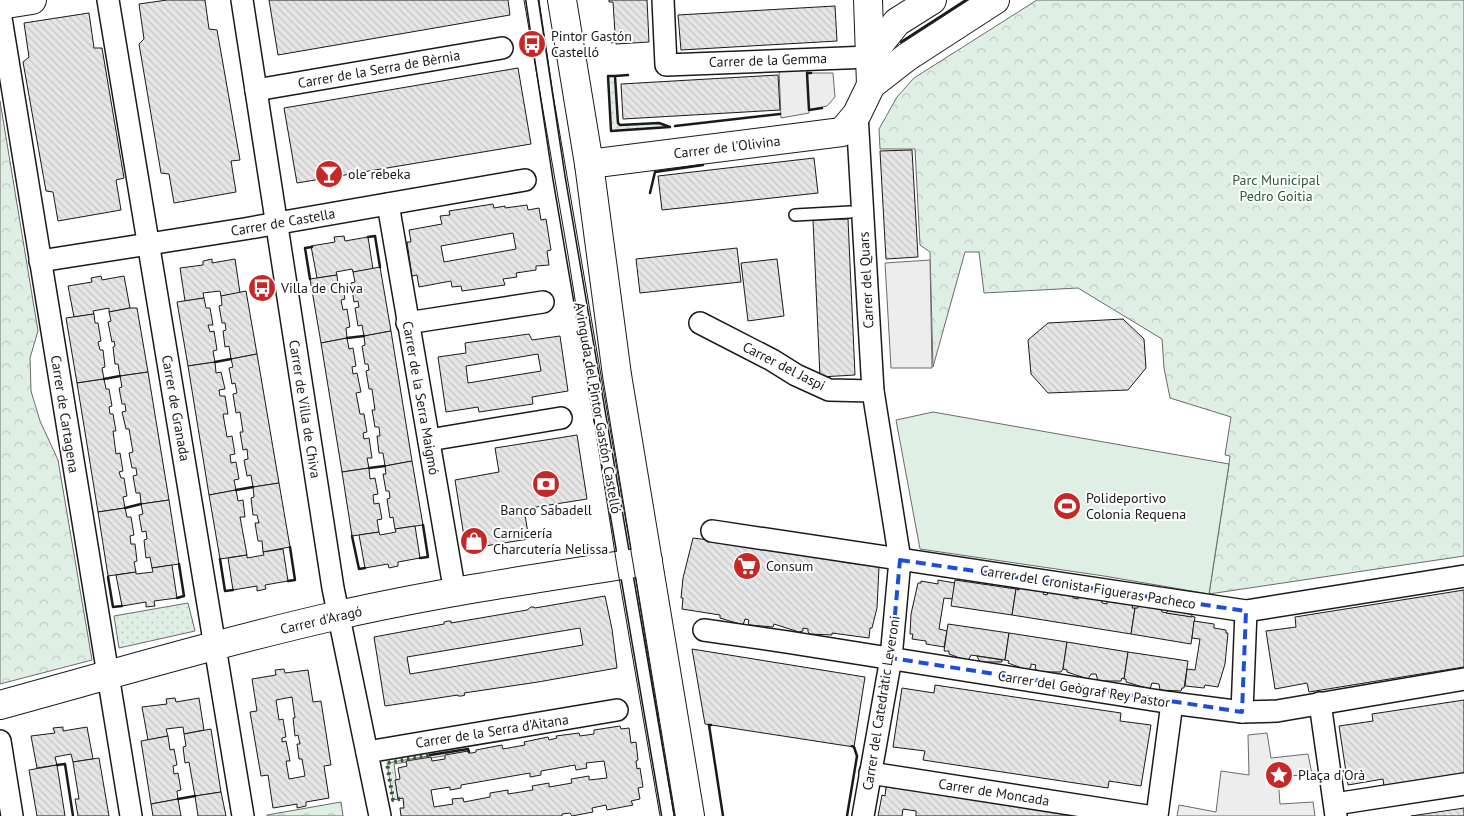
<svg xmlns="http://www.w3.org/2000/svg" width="1464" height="816" font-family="'PT Sans',sans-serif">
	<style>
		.grass { fill: url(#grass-dots); stroke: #6a6a6a }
		.park { fill: url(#park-crowns); stroke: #6a6a6a }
		.pitch { fill: #e0efe3; stroke: #6a6a6a }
		.parking { fill: #ededed; stroke: #6a6a6a }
		.building { fill: url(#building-back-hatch); stroke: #1a1a1a; fill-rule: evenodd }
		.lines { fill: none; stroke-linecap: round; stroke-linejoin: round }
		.lane-casing { stroke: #1a1a1a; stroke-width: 14 }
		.street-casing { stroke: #1a1a1a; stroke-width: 24 }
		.secondary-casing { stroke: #1a1a1a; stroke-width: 30 }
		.lane { stroke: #fff; stroke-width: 11 }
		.street { stroke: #fff; stroke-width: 21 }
		.secondary { stroke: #fff; stroke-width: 28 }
		.tram { stroke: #1a1a1a; stroke-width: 1 }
		.hedge { stroke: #2b5a34; stroke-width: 4; stroke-dasharray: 2.5 4; stroke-linecap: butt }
		.wall { stroke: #1a1a1a; stroke-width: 2.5 }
		.marked { fill: none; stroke: #1d4ed8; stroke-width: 4; stroke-dasharray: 10 6; stroke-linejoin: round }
		.labels { text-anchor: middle; stroke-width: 4; stroke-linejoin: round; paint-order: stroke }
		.poi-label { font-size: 14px; fill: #1a1a1a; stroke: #fff; text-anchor: start }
		.street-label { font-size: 14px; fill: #1a1a1a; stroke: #fff }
		.park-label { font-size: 14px; fill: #2b5a34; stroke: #fff }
	</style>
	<defs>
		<pattern id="grass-dots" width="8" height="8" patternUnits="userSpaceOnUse" patternTransform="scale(1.25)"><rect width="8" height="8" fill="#e0efe3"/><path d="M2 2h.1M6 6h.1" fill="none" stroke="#c0ccc2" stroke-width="1.8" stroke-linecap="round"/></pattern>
		<pattern id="park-crowns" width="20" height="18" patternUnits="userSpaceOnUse" patternTransform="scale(1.25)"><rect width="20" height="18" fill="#e0efe3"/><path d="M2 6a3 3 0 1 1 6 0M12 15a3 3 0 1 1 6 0" fill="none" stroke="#c0ccc2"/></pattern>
		<pattern id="building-back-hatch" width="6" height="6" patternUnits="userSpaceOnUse" patternTransform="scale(1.25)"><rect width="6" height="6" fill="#e6e6e6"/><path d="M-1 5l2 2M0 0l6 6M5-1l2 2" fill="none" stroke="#c5c5c5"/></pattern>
	</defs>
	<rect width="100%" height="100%" fill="#fff"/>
	<g class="grass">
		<polygon points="608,76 615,76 618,123 620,125 659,123 670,127 611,131"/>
		<polygon points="188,603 195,631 119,648 114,616"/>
		<polygon points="468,749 468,752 394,764 399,799 393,800 387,763"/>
	</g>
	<g class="park">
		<polygon points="1037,0 1464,0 1464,556 1209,594 1229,464 1230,456 1225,455 1231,417 1170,398 1164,368 1162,339 1078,288 984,293 979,252 965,252 933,367 930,252 920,245 915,149 880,149 879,129 897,97 914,78"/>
		<polygon points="0,101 38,331 30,358 31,391 40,421 58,460 92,660 0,684"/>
		<polygon points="341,802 343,816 267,816 267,815"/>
	</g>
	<polygon class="pitch" points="933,412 1229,464 1209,594 1104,576 920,549 896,420"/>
	<g class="parking">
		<polygon points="807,68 808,73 833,73 835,97 827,106 809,110 809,113 781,118 779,69"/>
		<polygon points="930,260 932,368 891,368 885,263"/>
		<polygon points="1267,733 1271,758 1308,754 1312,774 1278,777 1280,804 1313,802 1315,816 1177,816 1179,805 1216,812 1221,771 1249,775 1248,735"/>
	</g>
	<g class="building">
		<polygon points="167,0 205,0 209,29 217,30 240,160 231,161 236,192 174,203 169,174 161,173 139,44 144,39 139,4"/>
		<polygon points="269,0 508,0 510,15 278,55"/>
		<polygon points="609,0 647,0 649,42 616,44 616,42 611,43 611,33 615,33 613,2 609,2"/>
		<polygon points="835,6 837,41 681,50 678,15"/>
		<polygon points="89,13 94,48 102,48 124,178 116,180 121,210 58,221 53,192 46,191 23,62 29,57 24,23"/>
		<polygon points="518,68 531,144 297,183 284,108"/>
		<polygon points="778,75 780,110 623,119 621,84"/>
		<polygon points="912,150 918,257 886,259 880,151"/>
		<polygon points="814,158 818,193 662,210 658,176"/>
		<path d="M493,204L494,208L505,206V208L527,205L528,210L539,208L541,220L546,219L551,250L547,251L549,265L536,266V270L516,273L517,277L503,279L505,285L462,291L461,286L452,287L451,281L419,287L417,275L412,276L410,263L407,242H411L409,230L442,224L440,216L450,215L449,211ZM513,233L516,249L444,262L441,246Z"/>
		<polygon points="848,219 855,375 820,377 813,220"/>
		<polygon points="344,236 345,241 368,237 373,269 353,272 352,269 336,272 337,275 317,278 311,246 335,242 334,237"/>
		<polygon points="737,248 741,282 640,293 636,259"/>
		<polygon points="212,259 212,263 235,259 240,293 221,296 220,291 203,293 204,298 185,301 180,268 203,265 203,261"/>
		<polygon points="777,259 784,316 748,321 741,263"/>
		<polygon points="380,267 391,331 364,336 362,325 358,326 355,308 359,307 358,301 354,302 351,283 355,282 353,272"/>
		<polygon points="337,275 338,285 342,284 345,299 341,300 343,310 347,309 350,327 346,328 347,338 321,343 310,279"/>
		<polygon points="101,276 102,280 124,276 130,308 109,312 109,308 93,311 94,314 74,317 68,286 92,282 91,278"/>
		<polygon points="246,291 257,354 231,359 229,346 225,347 223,331 226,330 225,323 222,323 219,306 222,305 221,296"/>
		<polygon points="204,298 206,308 210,308 213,325 208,325 210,332 214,331 217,350 213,351 215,362 188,366 177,302"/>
		<polygon points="130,308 137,308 148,372 120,376 118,364 115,364 113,347 115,346 114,341 112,342 108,322 111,321 109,312"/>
		<polygon points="94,314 95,323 98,323 101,341 98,342 100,350 103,350 105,367 102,368 104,379 77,383 66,318"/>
		<polygon points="1123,319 1144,339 1146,368 1128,390 1048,393 1031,374 1028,340 1048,323"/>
		<polygon points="391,331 412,461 385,466 383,453 379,453 377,436 380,436 379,427 375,427 372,410 375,410 372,389 369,389 366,371 369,370 368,364 365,364 362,346 365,345 364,336"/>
		<path d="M529,334L532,340L560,336L568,391L532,397L533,404L479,412L478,407L446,412L438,357L466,353L465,343ZM538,354L541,371L468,383L466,366Z"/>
		<polygon points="347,338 349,349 353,348 356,366 352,367 353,374 357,373 361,392 356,393 360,414 364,414 367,432 363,433 364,439 369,438 372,458 367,458 369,468 342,472 321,343"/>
		<polygon points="257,354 279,483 253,487 251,475 247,476 244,460 248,459 247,449 243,450 240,432 243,432 240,412 236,413 233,394 237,393 235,383 232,384 229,368 233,367 231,359"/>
		<polygon points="215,362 216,373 221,372 225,389 219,390 220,396 225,396 228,414 223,414 227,437 232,436 235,454 230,455 231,463 236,462 239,479 234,480 236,490 209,495 188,366"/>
		<polygon points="148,372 169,500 141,504 140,493 136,493 133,476 137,475 136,468 132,468 129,453 133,452 129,429 126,429 122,412 126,411 125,404 122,404 119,388 122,387 120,376"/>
		<polygon points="104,379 106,389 109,389 112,406 109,407 110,414 113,414 116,431 113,431 116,454 120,453 123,471 119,472 121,478 124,478 127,496 123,497 125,508 98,512 77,383"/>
		<polygon points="577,435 587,499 524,509 529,539 466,549 455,480 499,472 495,448"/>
		<polygon points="412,461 423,525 395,529 393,517 390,518 387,499 390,498 389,491 386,491 383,474 386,474 385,466"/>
		<polygon points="369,468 370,479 375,478 378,494 373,495 374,504 379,503 382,519 377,520 379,532 352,536 342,472"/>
		<polygon points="279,483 290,547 263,552 262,541 258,541 255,523 259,523 257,515 253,515 251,498 254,497 253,487"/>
		<polygon points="236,490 238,501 243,500 245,517 240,517 247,555 220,559 209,495"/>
		<polygon points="169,500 179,564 152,568 150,557 146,558 144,540 147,539 146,531 142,532 139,515 143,514 141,504"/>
		<polygon points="125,508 127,517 131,517 134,535 130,536 131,544 135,544 137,561 134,562 136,572 108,576 98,512"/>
		<polygon points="415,526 420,558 398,562 398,566 389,568 388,564 365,568 359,535 379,532 380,535 396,532 395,529"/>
		<polygon points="693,538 755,546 755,548 783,550 783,553 789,553 789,551 814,555 814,557 817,558 817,555 842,560 842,562 879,567 877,608 872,628 870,628 869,638 832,633 832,635 810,634 808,632 808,629 803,628 803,631 799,632 774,624 773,627 750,625 748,623 749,620 745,619 743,625 720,618 720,615 682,609 683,598 681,598 683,578"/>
		<polygon points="283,549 288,581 265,585 266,589 257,591 257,586 233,590 228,558 247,555 247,558 264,555 263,552"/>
		<polygon points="172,565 177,598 154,601 155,606 146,607 146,602 122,606 116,575 136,572 136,574 153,572 152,568"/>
		<polygon points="938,580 955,583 953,599 944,598 939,629 947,631 944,647 926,644 926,641 912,639 913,634 910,634 911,614 918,583 921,583 921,581 938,584"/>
		<polygon points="955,580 1016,589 1012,615 951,606"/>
		<polygon points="1019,587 1044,591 1043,594 1047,595 1048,592 1051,589 1073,596 1073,598 1078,599 1078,596 1101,597 1102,603 1107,604 1107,600 1110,599 1133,605 1132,608 1135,608 1131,634 1012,615 1016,589 1019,590"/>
		<polygon points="1464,590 1464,667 1309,692 1307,683 1275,689 1266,631 1296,627 1295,617"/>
		<path d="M605,596L612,629L617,668L538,682L464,693L465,695L462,696H458V695L385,706L374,637L444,624V622L448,621H451V623L527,610L531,607H534L535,608ZM580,628L583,645L410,674L407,657Z"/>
		<polygon points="1138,606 1160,607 1162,612 1195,617 1191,644 1131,634 1135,608 1138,608"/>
		<polygon points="1170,608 1192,615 1192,617 1166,613"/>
		<polygon points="1194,621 1214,624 1214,628 1226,630 1226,633 1228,633 1225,664 1218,687 1205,685 1204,688 1185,686 1187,669 1195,670 1200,639 1192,638"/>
		<polygon points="948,624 1009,633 1005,660 971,655 968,661 949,654 949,651 944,651"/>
		<polygon points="1009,633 1067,642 1063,669 1061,672 1038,672 1035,668 1036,665 1031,664 1031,667 1027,670 1008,663 1009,661 1005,660"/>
		<polygon points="1067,642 1128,652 1124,679 1122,678 1121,681 1098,681 1096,674 1091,674 1088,679 1067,672 1067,670 1063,669"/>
		<polygon points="692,649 865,677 854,747 705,724"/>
		<polygon points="1128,652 1188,661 1184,688 1182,688 1181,691 1160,690 1159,684 1152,683 1150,689 1126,682 1126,679 1124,679"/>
		<polygon points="977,656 1002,660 1002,662 980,662"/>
		<path d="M284,669L285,673L308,670L313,702L321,701L331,765L324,766L329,798L306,802V806L297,808V804L273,808L268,775L261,776L250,712L257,711L252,679L276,675L275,670ZM292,697L295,718H293L295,736L298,735L300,744H297L299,759H302L305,776L289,779L286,761H290L286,741L282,742V738L286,737L283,719L279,720L276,700Z"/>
		<polygon points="935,685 1121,713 1120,721 1151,725 1141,786 1109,781 1108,788 923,760 925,751 893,747 902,688 934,693"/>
		<polygon points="175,698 176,702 199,698 204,730 184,734 183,727 166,729 168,736 148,740 142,707 167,704 166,699"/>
		<polygon points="1464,700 1464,774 1384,786 1383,779 1348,785 1339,726 1373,721 1372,714"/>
		<path d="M620,726L621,729L629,728L631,743L636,742L638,760L636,761L637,769L640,768L643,787L638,788L640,799L631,801L633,805L607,810L606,805L592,808L593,812L572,816L570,813L562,814V816H401L400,808H404L403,798L398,799L395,780L400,779L398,768L407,766L406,761L431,757L432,761L445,759V755L468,751L469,753H472L476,752V750L502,745L503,749L525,745L524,742L548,737L549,740L557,738L556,736L579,733L580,736L594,734V730ZM604,761L607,778L589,780V776L571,779L572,783L549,787V783L532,786L533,790L508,794V790L490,793V797L464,802L463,798L452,799L453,804L434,807L431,790L450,787V790L461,788V785L530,773V777L541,775V771L575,765L576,770L587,768L586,763Z"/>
		<polygon points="63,727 63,731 87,727 93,759 73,762 71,754 55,757 57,765 37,768 31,736 55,733 53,728"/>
		<polygon points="211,729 221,792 195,796 189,762 185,763 183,747 186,746 184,734"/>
		<polygon points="168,736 170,750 174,749 177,765 173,766 174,774 178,773 181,790 177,791 178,799 151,804 141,741"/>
		<polygon points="99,758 109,816 78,816 75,799 79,799 73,762"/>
		<polygon points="57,765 65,816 37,816 29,770"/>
		<polygon points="886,787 924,792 924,789 949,793 948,796 954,797 954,795 977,798 976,800 1008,802 1008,805 1012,806 1012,804 1038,808 1038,810 1044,811 1044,809 1069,812 1068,815 1072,815 1073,813 1093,816 916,816 916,811 903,809 902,816 878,816 882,795 885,796"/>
		<polygon points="221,792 226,816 198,816 195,796"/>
		<polygon points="178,799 181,816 153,816 151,804"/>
		<polygon points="1464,808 1464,816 1411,816"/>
	</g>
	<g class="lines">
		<g class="lane-casing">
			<g id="lane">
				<polyline points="532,0 559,178 668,816"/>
				<polyline points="795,215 850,212"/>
			</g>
		</g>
		<g class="street-casing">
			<g id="street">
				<polyline points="108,0 243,816"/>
				<polyline points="242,0 333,588 380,816"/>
				<polyline points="663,0 666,65 869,57"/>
				<polyline points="0,12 131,816"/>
				<polyline points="256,90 502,48"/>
				<polyline points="857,114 873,391 900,560 891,658 863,816"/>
				<polyline points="388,204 455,593"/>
				<polyline points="40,261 244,229 525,180"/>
				<polyline points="407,323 543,302"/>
				<polyline points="700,323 772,360 796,375 829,390 873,391"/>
				<polyline points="429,440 561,418"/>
				<polyline points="712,531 1246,611 1464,576"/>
				<polyline points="704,630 787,642 1172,703 1242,712 1277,711 1464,679"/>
				<polyline points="1320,703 1336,816"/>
				<polyline points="1242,712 1246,611"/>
				<polyline points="0,741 12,816"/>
				<polyline points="367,752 617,710"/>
				<polyline points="870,773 1147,816"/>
				<polyline points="1335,804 1464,784"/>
				<polyline points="1157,816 1172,703"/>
			</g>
		</g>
		<g class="secondary-casing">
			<g id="secondary">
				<polyline points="562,0 589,164 617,375 690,816"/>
				<polyline points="0,5 32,0"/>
				<polyline points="869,57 897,22 932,0"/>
				<polyline points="871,85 907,57 995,0"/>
				<polyline points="589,164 842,132 857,114 871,85 868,0"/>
				<path d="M0,705C113,674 225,641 339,615C441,592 545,577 648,561"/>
			</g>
		</g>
		<use href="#lane" class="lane"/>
		<use href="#street" class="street"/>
		<use href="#secondary" class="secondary"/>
		<g class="tram">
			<polyline points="524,0 568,255 617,566 660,816"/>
			<polyline points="539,0 553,94 633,563 674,816"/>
		</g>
		<polyline class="hedge" points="400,799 393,800 387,763 430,755"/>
		<g class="wall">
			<polyline points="901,42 966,0"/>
			<polyline points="811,73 807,73 809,110 822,108"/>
			<polyline points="615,76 608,76 611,131 670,127 659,123 620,125 618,123 615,76 628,75"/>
			<polyline points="675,126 780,114"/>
			<polyline points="650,193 655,172 703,165"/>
			<polyline points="368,237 375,236 380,267"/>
			<polyline points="310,279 305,248 312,247"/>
			<polyline points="347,338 364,336"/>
			<polyline points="215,362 231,359"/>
			<polyline points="104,379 120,376"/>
			<polyline points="369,468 385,466"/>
			<polyline points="236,490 253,487"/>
			<polyline points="125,508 141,504"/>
			<polyline points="352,536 359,569 365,568"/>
			<polyline points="420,558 428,557 423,525"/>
			<polyline points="220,559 225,591 233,590"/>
			<polyline points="108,577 113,607 122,606"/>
			<polyline points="288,581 295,580 290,547"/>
			<polyline points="177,598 184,596 179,564"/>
			<polyline points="711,725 709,725 723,816"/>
			<polyline points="430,755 468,749 469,752"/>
			<polyline points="57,765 65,764 73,816"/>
			<polyline points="178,799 195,796"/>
			<polyline points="847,816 857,756 854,747 852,746"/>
		</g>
	</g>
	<path class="marked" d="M900,560L1246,611L1242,712L891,658Z"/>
	<defs>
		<g id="bus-disc" transform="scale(1.4375)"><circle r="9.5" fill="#c62828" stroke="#fff"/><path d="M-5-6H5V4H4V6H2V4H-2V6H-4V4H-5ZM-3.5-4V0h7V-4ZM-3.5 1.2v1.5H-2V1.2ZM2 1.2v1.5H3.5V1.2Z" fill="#fff"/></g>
		<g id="bar-disc" transform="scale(1.4375)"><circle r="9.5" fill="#c62828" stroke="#fff"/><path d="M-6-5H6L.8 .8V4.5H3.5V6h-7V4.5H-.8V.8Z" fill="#fff"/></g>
		<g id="bank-disc" transform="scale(1.4375)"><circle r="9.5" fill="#c62828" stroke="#fff"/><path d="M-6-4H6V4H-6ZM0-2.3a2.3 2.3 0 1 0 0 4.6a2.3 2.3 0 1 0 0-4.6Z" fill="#fff"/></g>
		<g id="stadium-disc" transform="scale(1.4375)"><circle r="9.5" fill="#c62828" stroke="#fff"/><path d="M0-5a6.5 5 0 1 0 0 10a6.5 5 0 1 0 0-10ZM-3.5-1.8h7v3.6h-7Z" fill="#fff"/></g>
		<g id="shop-disc" transform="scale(1.4375)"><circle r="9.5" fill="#c62828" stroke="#fff"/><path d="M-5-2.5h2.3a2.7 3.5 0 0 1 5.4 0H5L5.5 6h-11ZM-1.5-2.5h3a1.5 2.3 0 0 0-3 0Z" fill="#fff"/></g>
		<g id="supermarket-disc" transform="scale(1.4375)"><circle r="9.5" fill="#c62828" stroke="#fff"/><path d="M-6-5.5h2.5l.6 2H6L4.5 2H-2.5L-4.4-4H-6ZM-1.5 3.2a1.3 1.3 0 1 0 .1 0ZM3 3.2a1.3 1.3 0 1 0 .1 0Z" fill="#fff"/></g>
		<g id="sight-disc" transform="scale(1.4375)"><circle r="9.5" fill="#c62828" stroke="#fff"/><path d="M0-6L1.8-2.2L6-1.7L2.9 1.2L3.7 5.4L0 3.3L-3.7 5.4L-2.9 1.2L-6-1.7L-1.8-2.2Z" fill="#fff"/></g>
	</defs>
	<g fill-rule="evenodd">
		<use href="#bus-disc" x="532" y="44"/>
		<use href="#bar-disc" x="329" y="174"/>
		<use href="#bus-disc" x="262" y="288"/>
		<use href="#bank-disc" x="546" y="484"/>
		<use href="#stadium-disc" x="1067" y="506"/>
		<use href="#shop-disc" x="474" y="541"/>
		<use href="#supermarket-disc" x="747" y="566"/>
		<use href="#sight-disc" x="1279" y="775"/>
	</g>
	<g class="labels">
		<g class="poi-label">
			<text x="551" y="41">Pintor Gastón<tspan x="551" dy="16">Castelló</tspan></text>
			<text x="348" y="179">ole rebeka</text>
			<text x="281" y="293">Villa de Chiva</text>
			<text x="1086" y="503">Polideportivo<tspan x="1086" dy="16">Colonia Requena</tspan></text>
			<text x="546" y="515" text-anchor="middle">Banco Sabadell</text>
			<text x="493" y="538">Carnicería<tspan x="493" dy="16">Charcutería Nelissa</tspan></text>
			<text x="766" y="571">Consum</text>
			<text x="1298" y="780">Plaça d'Orà</text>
		</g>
		<g class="street-label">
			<text transform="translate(768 60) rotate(-2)" y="5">Carrer de la Gemma</text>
			<text transform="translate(379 69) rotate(-10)" y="5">Carrer de la Serra de Bèrnia</text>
			<text transform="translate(727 147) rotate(-7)" y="5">Carrer de l'Olivina</text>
			<text transform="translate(283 222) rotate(-10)" y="5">Carrer de Castella</text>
			<text transform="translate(866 280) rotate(-93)" y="5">Carrer del Quars</text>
			<text transform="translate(784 366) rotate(27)" y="5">Carrer del Jaspi</text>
			<text transform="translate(421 398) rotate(80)" y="5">Carrer de la Serra Maigmó</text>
			<text transform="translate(176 408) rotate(80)" y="5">Carrer de Granada</text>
			<text transform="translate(598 408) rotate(80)" y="5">Avinguda del Pintor Gastón Castelló</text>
			<text transform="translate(305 409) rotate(81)" y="5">Carrer de Villa de Chiva</text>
			<text transform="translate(65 414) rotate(81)" y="5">Carrer de Cartagena</text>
			<text transform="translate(1088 587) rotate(9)" y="5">Carrer del Cronista Figueras Pacheco</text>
			<text transform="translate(321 620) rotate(-13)" y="5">Carrer d'Aragó</text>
			<text transform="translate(1084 689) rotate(9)" y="5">Carrer del Geògraf Rey Pastor</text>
			<text transform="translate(881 703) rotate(-81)" y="5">Carrer del Catedràtic Leveroni</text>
			<text transform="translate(492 731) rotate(-9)" y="5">Carrer de la Serra d'Aitana</text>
			<text transform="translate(994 792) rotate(9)" y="5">Carrer de Moncada</text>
		</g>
		<g class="park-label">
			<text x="1276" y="185">Parc Municipal<tspan x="1276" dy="16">Pedro Goitia</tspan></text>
		</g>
	</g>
</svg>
